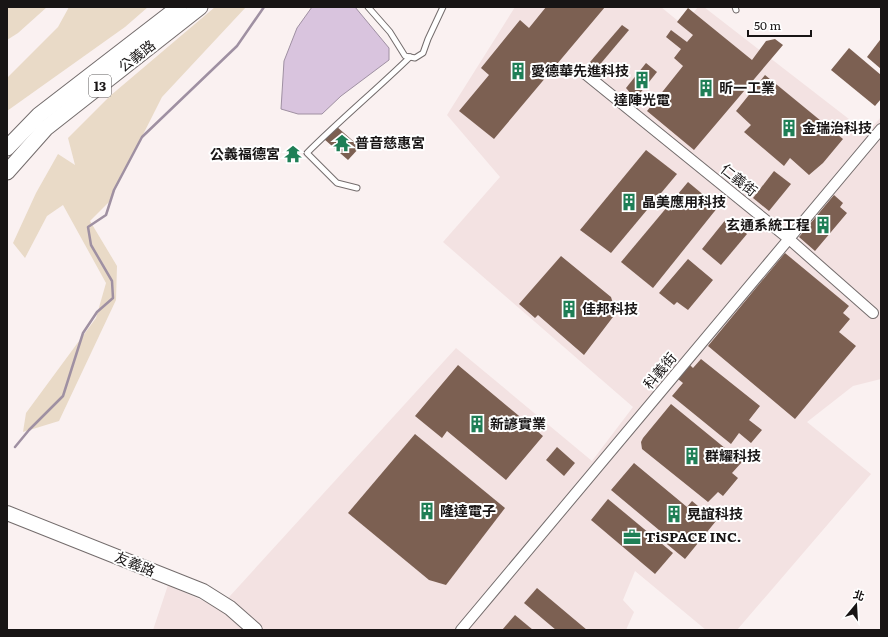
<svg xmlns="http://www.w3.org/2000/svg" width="888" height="637" font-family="Literata,'Noto Sans TC',serif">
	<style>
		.built { fill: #f3e2e2 }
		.green { fill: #e9dac7 }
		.water { fill: #d9c4de; stroke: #9f90a2 }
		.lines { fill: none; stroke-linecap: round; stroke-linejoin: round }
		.stream { stroke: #9f90a2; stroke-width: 2.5 }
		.building { fill: #7c6052 }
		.lane-casing { stroke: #736c6c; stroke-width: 7 }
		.street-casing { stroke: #736c6c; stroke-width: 12 }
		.secondary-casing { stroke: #736c6c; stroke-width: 16 }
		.primary-casing { stroke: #736c6c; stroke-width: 17 }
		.lane { stroke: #fff; stroke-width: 5 }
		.street { stroke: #fff; stroke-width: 10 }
		.secondary { stroke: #fff; stroke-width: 14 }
		.primary { stroke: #fff; stroke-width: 15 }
		.labels { text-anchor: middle; stroke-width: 4; stroke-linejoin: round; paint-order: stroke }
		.shield { fill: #fff; stroke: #5d5b5b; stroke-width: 1 }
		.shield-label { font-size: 13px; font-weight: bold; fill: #181515 }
		.street-label { font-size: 14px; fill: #181515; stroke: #fff }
		.poi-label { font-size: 14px; font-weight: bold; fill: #181515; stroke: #fff; text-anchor: start }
	</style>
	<rect width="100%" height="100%" fill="#faf1f1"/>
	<polygon class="built" points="515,7 661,7 683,25 698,7 704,7 867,133 881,117 881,379 853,386 807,422 871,474 737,630 706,630 635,571 623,600 634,612 626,630 153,630 168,585 219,608 456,348 592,461 633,407 443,242 500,177 447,115"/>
	<g class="green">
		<polygon points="7,7 47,7 18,33 7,40"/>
		<polygon points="69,7 148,7 125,27 7,111 7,78 58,27"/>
		<polygon points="215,7 246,7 162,97 109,202 90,221 117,266 116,300 59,421 23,432 26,413 96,318 106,283 63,205 47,216 25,258 13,243 36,193 58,154 75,165 68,138 110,96"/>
	</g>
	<polygon class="water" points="312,7 355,7 389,48 389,60 341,96 322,114 298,114 281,109 284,61 297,28"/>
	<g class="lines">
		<polyline class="stream" points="15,447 29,430 63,396 83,333 97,312 113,298 112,281 91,245 88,227 106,215 114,190 142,137 237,46 264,7"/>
	</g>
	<g class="building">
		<polygon points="546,7 605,7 494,139 459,111 489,75 481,68 520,20 529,28"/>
		<polygon points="688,8 752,60 766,41 775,39 783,45 694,150 647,111 683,66 674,58 681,49 666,37 671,30 687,42 693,35 677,22"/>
		<polygon points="622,25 629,30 597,68 590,62"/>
		<polygon points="880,40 881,40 881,69 867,57"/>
		<polygon points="849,48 881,75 881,99 875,106 831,70"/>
		<polygon points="646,63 657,72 637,97 631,94 626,88"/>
		<polygon points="765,75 843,139 823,163 809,175 790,158 784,166 744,132 751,125 736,111"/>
		<polygon points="336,126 360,147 348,160 324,139"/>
		<polygon points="293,148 299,153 294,160 288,155"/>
		<polygon points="646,150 677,174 611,253 580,230"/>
		<polygon points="774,171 791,184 769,211 753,198"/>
		<polygon points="688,182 718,207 653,288 621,262"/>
		<polygon points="834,195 843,203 840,207 847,213 815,251 799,237"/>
		<polygon points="727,218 747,234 721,265 702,249"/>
		<polygon points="785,253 849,306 843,313 850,319 839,332 856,346 795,419 708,346"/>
		<polygon points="561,256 611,297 616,313 584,355 538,315 535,318 519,304"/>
		<polygon points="688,259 713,280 688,310 677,302 674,305 659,293"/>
		<polygon points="701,359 760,406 749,420 762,430 751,443 739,433 731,444 672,396 683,383 678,379 690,365 693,368"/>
		<polygon points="458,365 543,436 506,480 447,431 442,438 415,416"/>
		<polygon points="671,404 742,462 732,473 738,478 723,496 718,492 708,502 642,449 641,442 643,438"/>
		<polygon points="415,434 505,508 446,585 429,580 348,513"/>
		<polygon points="557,447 575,463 564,476 546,460"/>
		<polygon points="634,463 687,507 692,501 716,521 685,559 662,540 665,535 611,490"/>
		<polygon points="608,499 673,553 655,574 591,520"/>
		<polygon points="537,588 587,630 556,630 524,603"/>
		<polygon points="515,615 533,630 502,630"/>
	</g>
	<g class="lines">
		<g class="lane-casing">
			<g id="lane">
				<polyline points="368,7 390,32 405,56 415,58 423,53 428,39 443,7"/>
				<polyline points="735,7 736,10"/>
				<path d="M357,188L337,183L307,153C340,120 376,90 410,57"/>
			</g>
		</g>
		<g class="street-casing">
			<g id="street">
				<polyline points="583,72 789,239 873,313"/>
				<polyline points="461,630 881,129"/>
			</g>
		</g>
		<g class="secondary-casing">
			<polyline id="secondary" points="7,513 203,591 230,608 255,630"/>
		</g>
		<g class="primary-casing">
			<g id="primary">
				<polyline points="7,148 39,115 179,7"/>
				<polyline points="7,172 46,128 200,7"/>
			</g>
		</g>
		<use href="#lane" class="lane"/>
		<use href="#street" class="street"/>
		<use href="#secondary" class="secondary"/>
		<use href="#primary" class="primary"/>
	</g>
	<defs>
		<g id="building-bare" transform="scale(1.38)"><path d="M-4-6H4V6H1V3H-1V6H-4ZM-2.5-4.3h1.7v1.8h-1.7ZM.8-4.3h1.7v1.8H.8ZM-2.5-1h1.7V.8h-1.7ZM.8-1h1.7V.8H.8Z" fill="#1f7f56" stroke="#fff" stroke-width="2.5" paint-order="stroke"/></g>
		<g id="temple-bare" transform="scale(1.38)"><path d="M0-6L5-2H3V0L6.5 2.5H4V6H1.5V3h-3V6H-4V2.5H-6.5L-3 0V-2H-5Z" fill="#1f7f56" stroke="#fff" stroke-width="2.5" paint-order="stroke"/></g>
		<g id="office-bare" transform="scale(1.38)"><path d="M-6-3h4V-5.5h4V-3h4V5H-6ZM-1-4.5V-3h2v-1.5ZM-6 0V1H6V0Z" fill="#1f7f56" stroke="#fff" stroke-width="2.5" paint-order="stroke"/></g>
	</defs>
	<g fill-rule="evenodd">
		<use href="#building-bare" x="518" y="71"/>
		<use href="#building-bare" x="642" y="80"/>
		<use href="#building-bare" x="706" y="88"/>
		<use href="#building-bare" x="789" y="128"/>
		<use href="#temple-bare" x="342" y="143"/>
		<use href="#temple-bare" x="293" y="154"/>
		<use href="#building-bare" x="629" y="202"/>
		<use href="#building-bare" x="823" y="225"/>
		<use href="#building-bare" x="569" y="309"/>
		<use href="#building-bare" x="477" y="424"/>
		<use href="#building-bare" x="692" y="456"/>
		<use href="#building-bare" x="427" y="511"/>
		<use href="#building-bare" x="674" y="514"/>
		<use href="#office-bare" x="632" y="537"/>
	</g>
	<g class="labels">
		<rect class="shield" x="89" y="75" width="22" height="22" rx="3"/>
		<g class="shield-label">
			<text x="100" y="91">13</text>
		</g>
		<g class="street-label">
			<text transform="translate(137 56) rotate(-38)" y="5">公義路</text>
			<text transform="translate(739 180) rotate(39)" y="5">仁義街</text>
			<text transform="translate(660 371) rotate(-50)" y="5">科義街</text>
			<text transform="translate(135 564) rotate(22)" y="5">友義路</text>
		</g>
		<g class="poi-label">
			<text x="531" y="76">愛德華先進科技</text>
			<text x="719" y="93">昕一工業</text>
			<text x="642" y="105" text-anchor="middle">達陣光電</text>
			<text x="802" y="133">金瑞治科技</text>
			<text x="355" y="148">普音慈惠宮</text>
			<text x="280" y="159" text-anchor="end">公義福德宮</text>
			<text x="642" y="207">晶美應用科技</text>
			<text x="810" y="230" text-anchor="end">玄通系統工程</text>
			<text x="582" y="314">佳邦科技</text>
			<text x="490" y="429">新諺實業</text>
			<text x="705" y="461">群耀科技</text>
			<text x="440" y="516">隆達電子</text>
			<text x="687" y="519">晃誼科技</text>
			<text x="645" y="542">TiSPACE INC.</text>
		</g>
	</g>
	<rect width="888" height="637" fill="none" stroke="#181515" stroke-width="16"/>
	<g transform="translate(856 605) rotate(18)" stroke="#ffffff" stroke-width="3" paint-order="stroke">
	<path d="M0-3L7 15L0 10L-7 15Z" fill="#181515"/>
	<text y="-6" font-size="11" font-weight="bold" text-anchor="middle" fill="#181515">北</text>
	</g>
	<path d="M748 30v6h63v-6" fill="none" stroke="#181515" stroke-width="2"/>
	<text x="754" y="30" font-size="12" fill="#181515" stroke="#ffffff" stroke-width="3" paint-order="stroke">50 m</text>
</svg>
